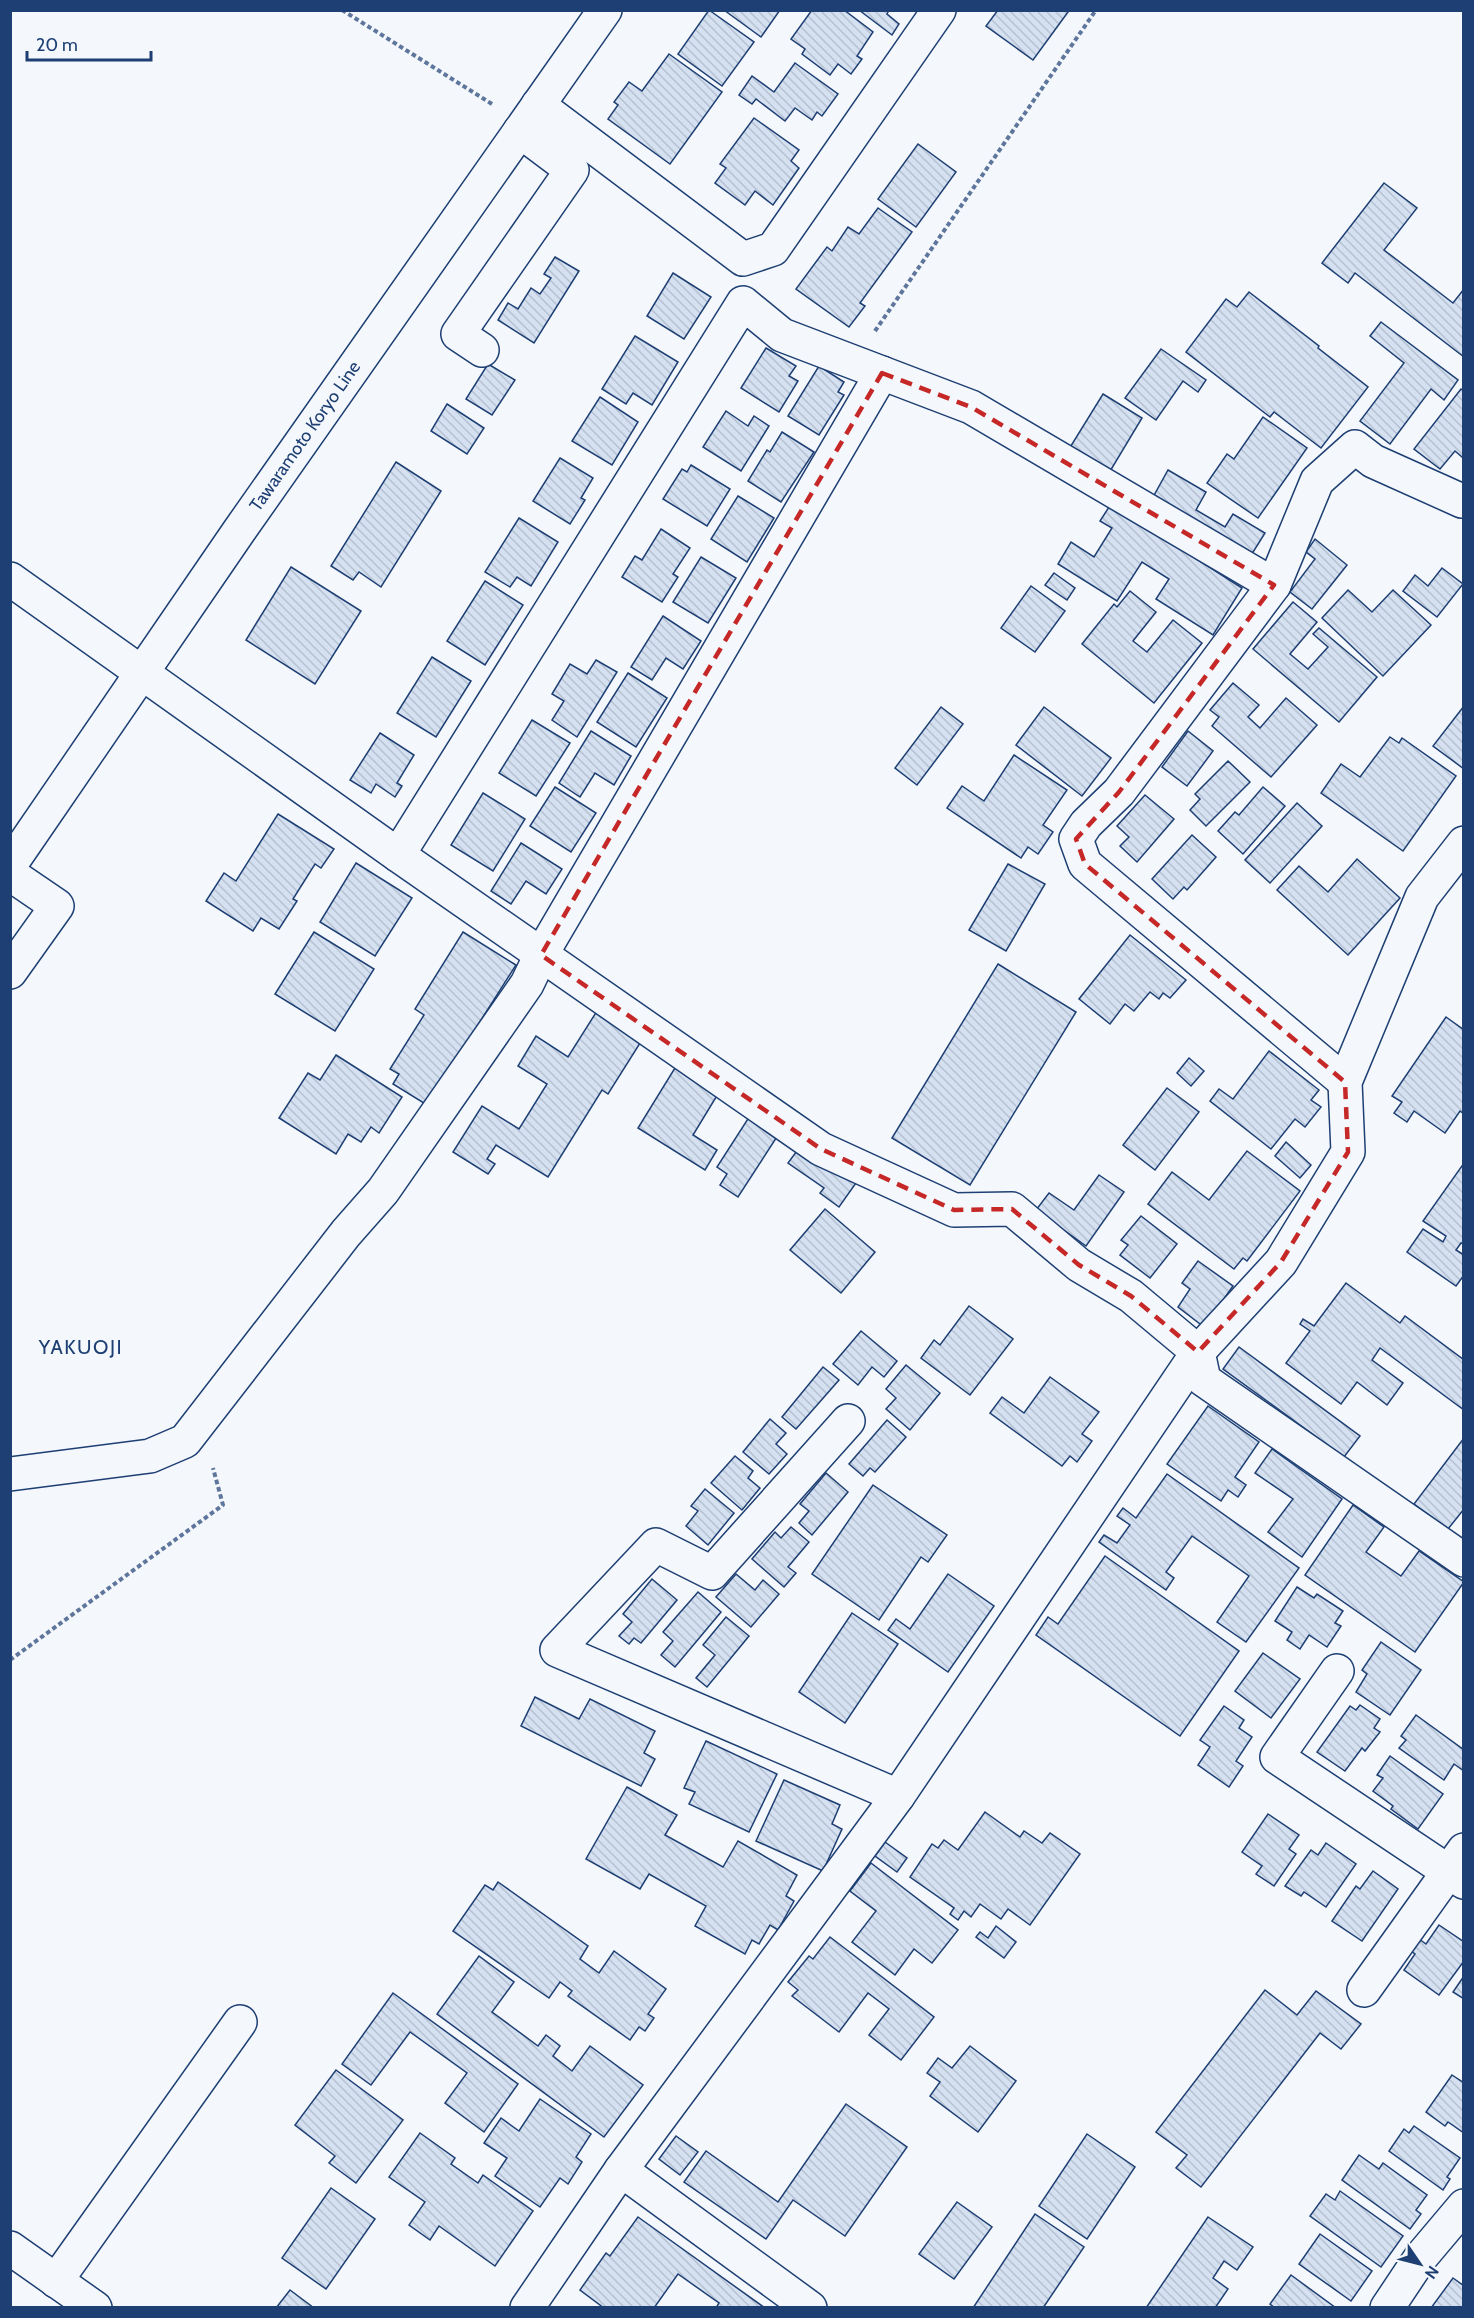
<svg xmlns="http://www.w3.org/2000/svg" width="1474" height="2318" font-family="Cabin,sans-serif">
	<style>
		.building { fill: url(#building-back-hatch); stroke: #1d3f73; stroke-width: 1.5 }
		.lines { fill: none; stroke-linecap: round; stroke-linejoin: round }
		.minor-casing { stroke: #1d3f73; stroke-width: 36 }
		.major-casing { stroke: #1d3f73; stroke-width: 36 }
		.path { stroke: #5e769c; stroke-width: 4; stroke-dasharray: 4.5 3; stroke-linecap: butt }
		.minor { stroke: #f4f7fb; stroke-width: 33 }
		.major { stroke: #f4f7fb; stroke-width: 33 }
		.marked { fill: none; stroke: #c62828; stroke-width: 4.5; stroke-dasharray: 12 8; stroke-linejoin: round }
		.labels { text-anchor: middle; stroke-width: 4.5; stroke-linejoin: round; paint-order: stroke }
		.street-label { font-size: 18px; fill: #1d3f73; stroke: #f4f7fb }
		.neighbourhood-label { font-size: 20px; letter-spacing: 1.5px; fill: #1d3f73; stroke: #f4f7fb }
	</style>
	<defs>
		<pattern id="building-back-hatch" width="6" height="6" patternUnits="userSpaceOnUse" patternTransform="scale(1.5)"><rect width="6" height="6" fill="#d5e0f0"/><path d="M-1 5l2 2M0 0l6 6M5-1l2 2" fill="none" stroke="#b6c1d1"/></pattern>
	</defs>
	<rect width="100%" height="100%" fill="#f4f7fb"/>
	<g class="building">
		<polygon points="709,10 754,42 722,86 678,54"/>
		<polygon points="724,10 780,10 761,37"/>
		<polygon points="812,10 844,10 873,32 857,56 862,59 851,74 838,64 830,75 802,54 805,49 791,39"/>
		<polygon points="859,10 889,10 887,14 899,24 892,35"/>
		<polygon points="998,10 1066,10 1068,12 1033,60 986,26"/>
		<polygon points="669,54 722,92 670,164 608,119 618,105 614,102 629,82 642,91"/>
		<polygon points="795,63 838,94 822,116 817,112 812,120 795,108 785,121 756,99 752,104 739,95 752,76 774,92"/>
		<polygon points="754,118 799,150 791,161 799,168 773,205 755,191 745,205 715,183 726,168 720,164"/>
		<polygon points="918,144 956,172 916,227 878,199"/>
		<polygon points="1384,183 1417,208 1384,250 1453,303 1464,289 1464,357 1355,273 1348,283 1322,263"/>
		<polygon points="878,208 912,232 860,303 865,306 849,327 796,289 827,247 832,251 848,227 859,234"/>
		<polygon points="555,257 579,271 534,343 498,320 508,303 518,309 531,288 540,294 551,278 544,274"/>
		<polygon points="673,273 711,297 684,339 647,316"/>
		<polygon points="1249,292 1319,346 1318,348 1368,387 1321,448 1274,412 1270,417 1186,352 1226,299 1237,307"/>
		<polygon points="1381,322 1458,380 1444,400 1431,389 1390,444 1360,421 1404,363 1370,336"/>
		<polygon points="635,336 678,362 652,405 633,393 626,404 602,389"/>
		<polygon points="766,348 796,366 789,376 798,381 779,412 741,388"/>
		<polygon points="1161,349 1206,380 1198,392 1183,381 1156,420 1125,398"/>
		<polygon points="488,364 515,380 492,415 466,399"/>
		<polygon points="819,366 844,382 838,392 844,395 819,435 788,416"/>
		<polygon points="1461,389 1464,391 1464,455 1462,457 1455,451 1440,469 1414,449"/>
		<polygon points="1103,394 1142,418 1109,473 1069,449"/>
		<polygon points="600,397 638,422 612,465 572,441"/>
		<polygon points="447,404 484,428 467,454 431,431"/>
		<polygon points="726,411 748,426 754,416 769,426 741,471 703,447"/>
		<polygon points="1263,417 1307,448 1258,518 1207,483 1227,454 1234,459"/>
		<polygon points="782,432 814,452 781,502 748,481 767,450 770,452"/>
		<polygon points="560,458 593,478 581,498 585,500 570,524 533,501"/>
		<polygon points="396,462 441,491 381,587 359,572 353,580 331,566"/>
		<polygon points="691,465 730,489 707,526 663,499 682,469 687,472"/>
		<polygon points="1168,470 1206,492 1196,510 1225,527 1233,514 1265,533 1250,557 1152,499"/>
		<polygon points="738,496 774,518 747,562 711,539"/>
		<polygon points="1111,504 1242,588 1213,635 1156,599 1169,579 1142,562 1117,601 1058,564 1071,542 1094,557 1112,528 1100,521"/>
		<polygon points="519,518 558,542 531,586 517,577 510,587 485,572"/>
		<polygon points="661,529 690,548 673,574 678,577 662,602 622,577 635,556 642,560"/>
		<polygon points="1315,539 1347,565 1312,609 1290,592 1315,559 1306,552"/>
		<polygon points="701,557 736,578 708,623 673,602"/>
		<polygon points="291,567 361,611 315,684 246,640"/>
		<polygon points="1442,568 1463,584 1437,617 1403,591 1415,575 1428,586"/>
		<polygon points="1054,573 1075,588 1067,600 1045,585"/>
		<polygon points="485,581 523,605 485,665 447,641"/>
		<polygon points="1031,586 1065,611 1035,652 1001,628"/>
		<polygon points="1348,590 1372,612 1393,590 1431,625 1383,676 1322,618"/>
		<polygon points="1130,591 1156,612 1133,641 1147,652 1173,620 1202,643 1154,703 1082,644 1114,604 1117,607"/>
		<polygon points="1293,602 1317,622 1290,654 1308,669 1328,647 1313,634 1319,628 1377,677 1339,722 1253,649"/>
		<polygon points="663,616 701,641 683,669 666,658 652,680 631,667"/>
		<polygon points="432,657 471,681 436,737 397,713"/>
		<polygon points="596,660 617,672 577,737 552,720 564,701 552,694 570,664 587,674"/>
		<polygon points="628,673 667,698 636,747 597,722"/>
		<polygon points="1233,683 1259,705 1248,717 1260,728 1286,698 1317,725 1271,777 1212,726 1219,717 1210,710"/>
		<polygon points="1464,706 1464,769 1433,746"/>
		<polygon points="941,707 963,724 917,785 895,768"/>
		<polygon points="1044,707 1111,758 1082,796 1016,745"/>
		<polygon points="532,720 570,743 536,796 499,773"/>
		<polygon points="591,731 631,756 614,785 595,773 580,797 559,783"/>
		<polygon points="1188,731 1213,751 1187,786 1162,767"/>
		<polygon points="380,733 414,755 397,783 402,786 395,797 376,784 371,793 350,780"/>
		<polygon points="1390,737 1399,743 1402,738 1456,776 1403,851 1321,793 1341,764 1360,777"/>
		<polygon points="1014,755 1067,790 1043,825 1053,832 1038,854 1028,847 1021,858 947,808 962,786 984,801"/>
		<polygon points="1228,761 1250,782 1206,826 1190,810 1200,799 1195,794"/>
		<polygon points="555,787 596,813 571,852 530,826"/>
		<polygon points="1263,787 1285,806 1243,854 1218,831 1235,812 1239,815"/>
		<polygon points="483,793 525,819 493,871 451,845"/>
		<polygon points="1145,795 1174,819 1137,862 1120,846 1129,837 1117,826"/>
		<polygon points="1297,803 1322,826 1270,883 1245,860"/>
		<polygon points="278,814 334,849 321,868 315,864 293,899 297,901 279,929 261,918 253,931 206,901 224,873 236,881"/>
		<polygon points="1192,835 1216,857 1187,890 1184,887 1173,899 1152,879"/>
		<polygon points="521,843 562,869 546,894 526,881 511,904 491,891"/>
		<polygon points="1357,859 1400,898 1348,955 1277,890 1299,866 1328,892"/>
		<polygon points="356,863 412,898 375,956 320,922"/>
		<polygon points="1008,864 1045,884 1006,951 969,930"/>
		<polygon points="314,932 374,969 335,1031 275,994"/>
		<polygon points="463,932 516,965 427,1105 393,1084 399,1074 390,1069 424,1015 415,1009"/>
		<polygon points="1130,935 1186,980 1170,998 1163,993 1159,999 1150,992 1134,1011 1125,1004 1110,1024 1079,999"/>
		<polygon points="998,964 1076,1012 970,1185 892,1138"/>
		<polygon points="597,1011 642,1040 608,1094 602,1090 548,1177 496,1145 487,1159 495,1164 488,1174 453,1152 482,1106 519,1129 547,1084 518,1066 536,1036 568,1057"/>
		<polygon points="1446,1017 1464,1030 1464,1114 1460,1111 1445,1133 1414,1111 1407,1122 1394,1113 1402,1102 1392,1096"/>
		<polygon points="1269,1051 1319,1090 1311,1100 1321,1107 1305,1127 1295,1119 1271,1149 1210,1101 1219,1089 1233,1099"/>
		<polygon points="336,1055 402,1097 379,1133 371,1127 361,1142 348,1134 336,1154 279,1118 308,1073 320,1080"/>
		<polygon points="1189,1058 1204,1071 1191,1086 1177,1073"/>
		<polygon points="678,1063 721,1089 693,1135 717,1150 705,1170 638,1128"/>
		<polygon points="1167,1088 1199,1112 1155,1170 1123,1145"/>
		<polygon points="753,1111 782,1129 738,1197 720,1185 727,1174 717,1167"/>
		<polygon points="1286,1142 1311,1165 1300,1178 1275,1156"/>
		<polygon points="802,1144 856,1183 839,1207 820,1193 824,1188 788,1163"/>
		<polygon points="1247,1151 1300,1191 1247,1261 1243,1258 1234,1269 1148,1204 1172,1172 1209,1200"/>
		<polygon points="1464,1163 1464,1244 1461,1243 1456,1250 1464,1255 1464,1275 1456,1286 1407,1252 1423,1229 1443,1242 1446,1236 1423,1221"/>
		<polygon points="1099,1175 1124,1192 1086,1246 1036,1210 1049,1193 1074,1210"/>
		<polygon points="825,1209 875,1252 841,1293 790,1250"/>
		<polygon points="1141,1216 1177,1244 1150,1278 1120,1255 1128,1245 1121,1240"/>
		<polygon points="1198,1261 1233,1286 1204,1327 1178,1307 1190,1289 1182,1283"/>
		<polygon points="1346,1283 1400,1323 1405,1316 1464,1360 1464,1410 1380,1348 1372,1360 1403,1383 1387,1405 1357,1382 1341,1404 1286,1363 1310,1331 1300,1324 1303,1319 1314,1326"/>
		<polygon points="969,1306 1013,1339 970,1395 921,1358 934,1340 940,1345"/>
		<polygon points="861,1331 897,1361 884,1377 872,1367 858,1385 833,1364"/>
		<polygon points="1239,1347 1360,1436 1344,1457 1223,1369"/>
		<polygon points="906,1365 940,1393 910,1430 886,1409 896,1398 886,1389"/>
		<polygon points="823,1367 839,1380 796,1429 782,1417"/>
		<polygon points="1050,1377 1099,1412 1082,1434 1092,1441 1077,1462 1070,1456 1062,1466 990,1413 1002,1397 1024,1413"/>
		<polygon points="1208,1406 1259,1442 1235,1477 1246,1485 1238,1497 1228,1490 1221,1501 1167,1464"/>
		<polygon points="770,1419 786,1433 776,1444 787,1454 769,1474 743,1452"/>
		<polygon points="887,1420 906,1437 875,1472 870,1468 863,1476 849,1464"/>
		<polygon points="1464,1438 1464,1509 1448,1529 1414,1504"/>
		<polygon points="1272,1449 1342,1499 1302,1557 1268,1532 1293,1499 1255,1473"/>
		<polygon points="735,1456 753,1471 748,1478 760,1488 742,1510 711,1483"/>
		<polygon points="826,1473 848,1492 812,1535 799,1523 809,1511 800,1504"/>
		<polygon points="1167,1474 1299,1568 1246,1642 1217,1622 1249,1576 1192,1536 1166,1572 1174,1578 1166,1590 1099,1542 1104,1535 1117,1543 1130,1525 1117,1516 1123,1508 1136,1518"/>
		<polygon points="873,1485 947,1535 928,1562 921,1557 879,1620 812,1574"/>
		<polygon points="705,1489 734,1513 708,1545 686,1526 698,1511 691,1506"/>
		<polygon points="1353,1505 1384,1527 1366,1552 1401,1576 1419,1551 1464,1582 1415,1652 1305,1575"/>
		<polygon points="791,1527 809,1542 788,1567 796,1573 784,1587 752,1559 775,1532 781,1538"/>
		<polygon points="1105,1556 1239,1651 1180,1736 1036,1635 1048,1617 1058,1624"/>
		<polygon points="736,1574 755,1590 763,1580 779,1594 751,1627 716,1597"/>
		<polygon points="948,1574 994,1606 948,1672 888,1630 896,1619 910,1629"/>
		<polygon points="652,1579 677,1600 641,1643 634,1638 629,1644 619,1636 632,1622 623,1614"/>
		<polygon points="1297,1587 1314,1598 1317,1594 1343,1611 1335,1623 1341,1626 1327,1647 1309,1635 1300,1649 1287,1640 1292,1632 1275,1621"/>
		<polygon points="698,1592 721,1612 675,1667 661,1655 673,1641 663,1632"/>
		<polygon points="852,1613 898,1644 845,1723 799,1692"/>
		<polygon points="726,1617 749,1636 707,1687 696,1678 715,1655 703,1645"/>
		<polygon points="1381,1642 1421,1670 1390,1715 1356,1692 1367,1674 1362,1670"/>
		<polygon points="1263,1653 1300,1679 1271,1718 1235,1691"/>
		<polygon points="535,1697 579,1719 590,1699 655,1731 644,1753 655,1759 641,1786 521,1726"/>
		<polygon points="1360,1705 1380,1719 1374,1728 1380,1732 1365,1751 1362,1748 1345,1771 1317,1752 1350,1706 1356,1710"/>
		<polygon points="1224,1706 1244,1720 1239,1728 1252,1737 1236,1761 1243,1766 1229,1787 1198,1765 1210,1747 1200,1740"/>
		<polygon points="1416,1715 1464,1750 1464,1771 1454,1764 1444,1780 1399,1748 1406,1740 1401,1736"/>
		<polygon points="706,1741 777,1774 749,1832 689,1804 695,1792 684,1788"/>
		<polygon points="1390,1756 1443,1794 1418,1829 1391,1809 1393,1806 1373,1791 1383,1778 1377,1775"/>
		<polygon points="784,1780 840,1805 832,1824 842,1829 823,1871 756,1841"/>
		<polygon points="627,1787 677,1815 665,1835 723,1867 738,1841 797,1875 786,1896 794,1901 778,1930 770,1925 759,1944 752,1940 745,1954 695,1926 706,1906 649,1874 640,1889 586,1859"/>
		<polygon points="985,1812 1020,1837 1024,1831 1042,1843 1050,1833 1080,1854 1030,1925 1008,1909 1001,1919 980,1904 971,1917 964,1911 958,1920 950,1914 954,1908 910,1877 932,1844 938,1848 944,1840 958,1850"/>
		<polygon points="1268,1814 1299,1835 1289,1849 1296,1854 1274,1886 1256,1874 1262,1866 1242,1852"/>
		<polygon points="885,1842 907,1858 897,1872 875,1856"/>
		<polygon points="1326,1843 1356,1864 1326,1907 1304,1892 1301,1896 1285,1886 1311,1850 1318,1855"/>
		<polygon points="871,1863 958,1930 932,1963 914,1949 895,1975 852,1942 876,1911 850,1891"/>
		<polygon points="1373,1871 1398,1889 1362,1941 1332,1921 1356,1886 1360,1889"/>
		<polygon points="498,1882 588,1946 580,1959 599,1973 614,1951 666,1989 648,2014 654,2018 645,2031 639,2027 630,2040 568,1996 572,1991 560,1982 549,1998 453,1931 485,1885 493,1890"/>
		<polygon points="1439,1925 1464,1942 1464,1961 1439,1995 1404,1970 1415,1954 1411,1951 1419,1939 1426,1944"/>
		<polygon points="996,1926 1016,1942 1004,1958 976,1937 980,1932 988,1938"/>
		<polygon points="830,1937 934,2017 901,2060 869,2035 889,2009 868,1993 839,2032 792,1996 798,1990 788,1982 809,1956 813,1959"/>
		<polygon points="479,1956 514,1982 492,2012 538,2046 546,2035 560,2046 553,2056 572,2071 590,2046 643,2085 604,2137 437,2014"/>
		<polygon points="1464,1976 1464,1999 1453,1992"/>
		<polygon points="1265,1990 1297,2015 1316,1991 1361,2024 1341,2049 1320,2033 1201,2187 1176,2168 1187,2155 1156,2132"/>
		<polygon points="393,1993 518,2084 484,2132 445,2103 467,2073 410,2032 371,2085 342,2064"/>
		<polygon points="970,2046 1016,2081 978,2132 930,2096 940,2082 927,2073 938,2058 952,2068"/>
		<polygon points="336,2070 403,2120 356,2183 329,2163 335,2156 295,2125"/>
		<polygon points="1452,2075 1464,2083 1464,2133 1448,2122 1445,2126 1426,2112"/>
		<polygon points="540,2099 591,2134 576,2157 582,2162 568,2184 560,2178 540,2207 495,2176 507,2158 484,2143 501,2118 519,2131"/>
		<polygon points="846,2104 907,2147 845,2236 793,2200 766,2239 684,2182 706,2151 778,2202"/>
		<polygon points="1414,2126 1460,2158 1447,2177 1450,2179 1443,2190 1389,2151 1404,2129 1409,2133"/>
		<polygon points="420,2133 455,2158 451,2164 478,2183 483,2175 533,2211 495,2266 439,2226 430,2240 409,2225 425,2202 389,2177"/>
		<polygon points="1087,2134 1135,2167 1087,2239 1039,2206"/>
		<polygon points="676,2136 698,2152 680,2175 659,2159"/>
		<polygon points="1359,2155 1379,2169 1383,2163 1427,2195 1416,2210 1421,2214 1410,2229 1342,2180"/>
		<polygon points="331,2188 375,2219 326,2289 282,2258"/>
		<polygon points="1340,2191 1403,2236 1381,2267 1310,2216 1326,2194 1335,2200"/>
		<polygon points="957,2202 992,2227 954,2279 919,2254"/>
		<polygon points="1035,2214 1084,2247 1043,2308 973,2308"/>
		<polygon points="638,2217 765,2308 716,2308 719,2303 678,2274 654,2308 604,2308 580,2290 606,2253 610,2256"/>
		<polygon points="1208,2217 1253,2247 1237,2270 1224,2261 1213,2278 1228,2289 1215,2308 1146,2308"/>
		<polygon points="1320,2234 1372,2271 1351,2301 1299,2264"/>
		<polygon points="1291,2275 1336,2308 1275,2308 1270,2304"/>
		<polygon points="1453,2278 1464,2286 1464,2308 1431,2308"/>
		<polygon points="290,2290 314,2308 276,2308"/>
	</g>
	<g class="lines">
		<g class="minor-casing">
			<g id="minor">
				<polyline points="538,105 743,259 773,249 939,10"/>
				<polyline points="482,350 458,334 572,170 520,131"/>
				<polyline points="10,579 398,855 821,1149 954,1210 1012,1209 1079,1265 1131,1296 1198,1352 1204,1380 1464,1560"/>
				<polyline points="398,855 743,303 782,335 971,407 1274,585"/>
				<polyline points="10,874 57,906 10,972"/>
				<polyline points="1345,1082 1085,864 1076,839 1086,824 1119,792 1274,585 1317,481 1355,447 1373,461 1462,501"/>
				<polyline points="848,1421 712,1573 656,1545 557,1650 898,1796"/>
				<polyline points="10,1474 150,1456 185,1441 346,1233 383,1191 527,984 541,955 882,373"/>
				<polyline points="1337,1671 1277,1757 1464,1882"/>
				<polyline points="1364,1990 1464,1850"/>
				<polyline points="621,2170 810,2308"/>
				<polyline points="10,2248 95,2308"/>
				<polyline points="56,2281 240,2022"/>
				<polyline points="527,2308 621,2170 898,1796 1198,1352 1281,1262 1348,1152 1345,1082 1422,897 1464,843"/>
				<polyline points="1387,2308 1421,2257 1464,2206"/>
			</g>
		</g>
		<g class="major-casing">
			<polyline id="major" points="10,865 239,531 605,10"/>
		</g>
		<g class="path">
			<polyline points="342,10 492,104"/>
			<polyline points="875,331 1096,10"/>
			<polyline points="10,1660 223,1505 213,1468"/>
		</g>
		<use href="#minor" class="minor"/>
		<use href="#major" class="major"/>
	</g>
	<path class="marked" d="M882,373L971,407L1274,585L1119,792L1076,839L1085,864L1345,1082L1348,1152L1281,1262L1198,1352L1131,1296L1079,1265L1012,1209L954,1210L821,1149L541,955Z"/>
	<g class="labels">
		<g class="street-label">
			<text transform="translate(305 436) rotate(-55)" y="6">Tawaramoto Koryo Line</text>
		</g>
		<g class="neighbourhood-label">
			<text x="81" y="1354">YAKUOJI</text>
		</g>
	</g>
	<rect width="1474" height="2318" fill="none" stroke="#1d3f73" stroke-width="24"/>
	<g transform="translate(1420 2264) rotate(125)" stroke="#f4f7fb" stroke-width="4.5" paint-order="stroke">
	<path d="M0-4.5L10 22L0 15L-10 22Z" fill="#1d3f73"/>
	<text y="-9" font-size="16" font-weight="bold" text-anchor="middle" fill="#1d3f73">N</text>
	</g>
	<path d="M27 51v9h124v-9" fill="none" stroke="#1d3f73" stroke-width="3"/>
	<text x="36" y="51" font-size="18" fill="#1d3f73" stroke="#f4f7fb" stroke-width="4.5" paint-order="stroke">20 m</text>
</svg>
